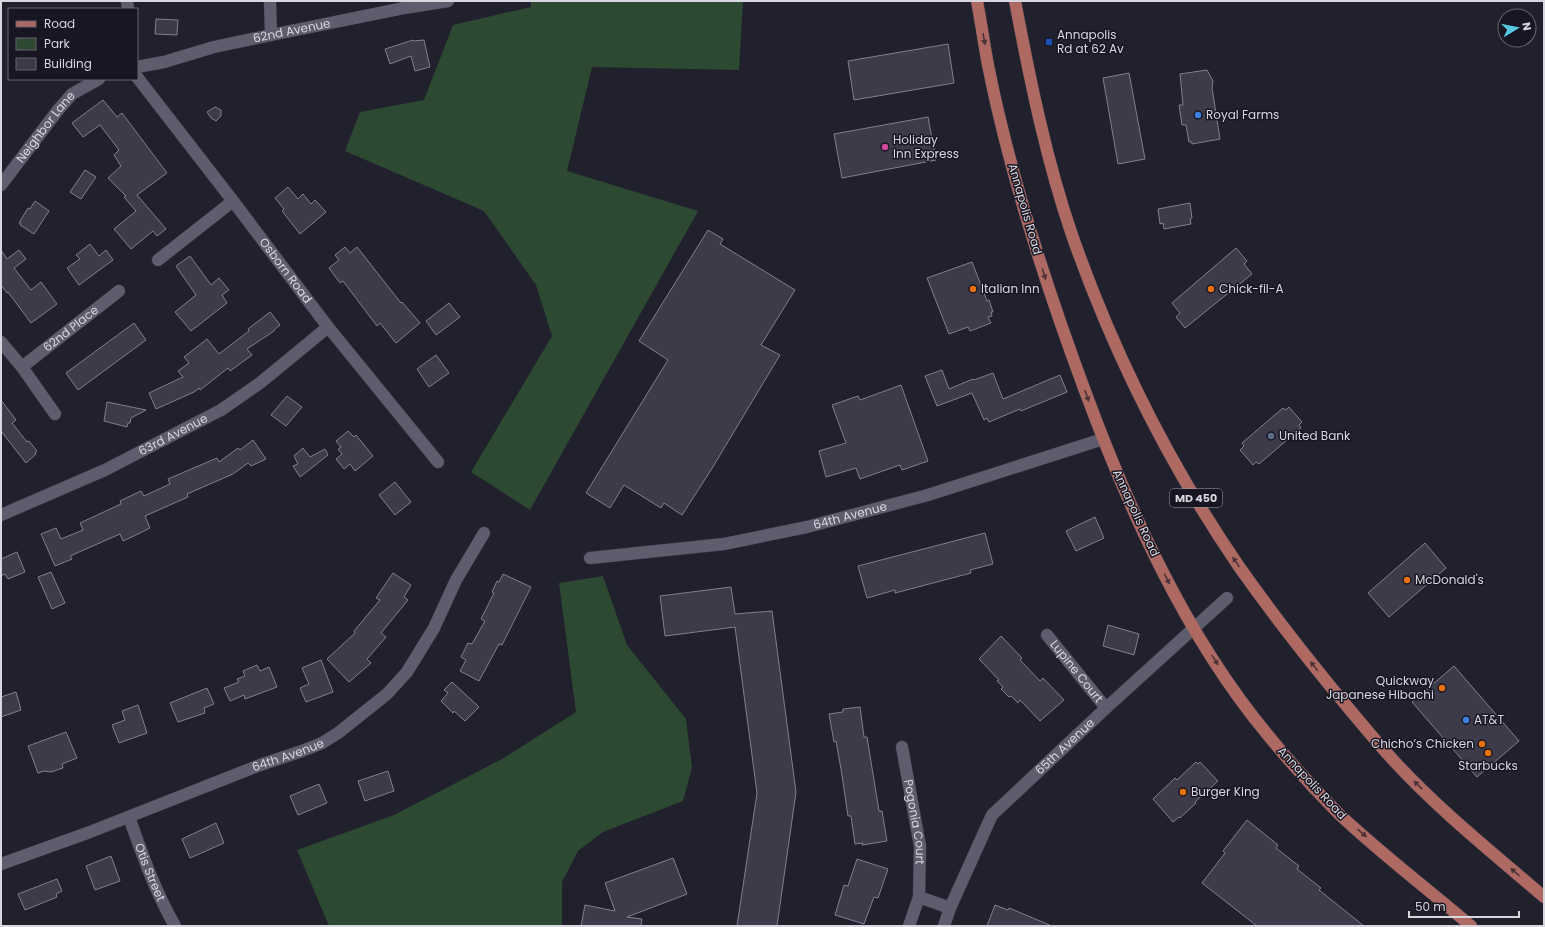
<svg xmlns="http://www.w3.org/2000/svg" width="1545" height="927" font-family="Poppins,sans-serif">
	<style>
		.green { fill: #2d4932 }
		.building { fill: #3d3b4a; stroke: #817f90 }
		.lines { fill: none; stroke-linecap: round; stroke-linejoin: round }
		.street-casing { stroke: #3c3a46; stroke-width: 13 }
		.primary-casing { stroke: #3c3a46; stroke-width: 13 }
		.street { stroke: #5e5d6d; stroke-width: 12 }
		.primary { stroke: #ae6963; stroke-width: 12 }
		.oneway { fill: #4c3339 }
		.transit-dot { fill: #1a4fb4; stroke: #181623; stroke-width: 1.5 }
		.shop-dot { fill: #3f7fe0; stroke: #181623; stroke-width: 1.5 }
		.hotel-dot { fill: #d1479c; stroke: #181623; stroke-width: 1.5 }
		.food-dot { fill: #e8710a; stroke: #181623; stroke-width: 1.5 }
		.service-dot { fill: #5c6f8a; stroke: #181623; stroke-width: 1.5 }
		.labels { text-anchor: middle; stroke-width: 3; stroke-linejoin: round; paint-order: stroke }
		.shield { fill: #181623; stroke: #9e9da7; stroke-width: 1 }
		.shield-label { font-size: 11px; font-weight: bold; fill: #d8d7e0 }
		.street-label { font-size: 12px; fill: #d8d7e0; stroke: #181623 }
		.poi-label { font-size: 12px; fill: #d8d7e0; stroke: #181623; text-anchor: start }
	</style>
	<rect width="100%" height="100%" fill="#21202d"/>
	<g class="green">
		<polygon points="531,1 743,2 739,70 592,67 567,171 698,211 530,510 471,472 552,336 536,285 484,211 345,151 360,112 424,100 453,25 531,7"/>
		<polygon points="603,576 627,645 686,719 692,768 683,801 603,832 578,851 562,882 562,926 329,926 297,850 394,815 502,759 576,712 559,583"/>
	</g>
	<g class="building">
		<polygon points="156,19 178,20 177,35 155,34"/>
		<polygon points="413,40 413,41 424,40 430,67 415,71 411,56 390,64 385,49"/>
		<polygon points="948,44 954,83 854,100 848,61"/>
		<polygon points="1207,70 1213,81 1212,88 1220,139 1192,144 1192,142 1189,142 1186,125 1182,125 1179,105 1183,105 1180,74"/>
		<polygon points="1129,73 1145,159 1118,164 1103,78"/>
		<polygon points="103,100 117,117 122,113 167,173 137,195 166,229 157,236 153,231 131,249 114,229 136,211 124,197 126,196 108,178 121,166 114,155 119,150 100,125 83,137 72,123"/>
		<polygon points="215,107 221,110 221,116 216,121 211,118 207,112"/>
		<polygon points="928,117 936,160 842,178 834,134"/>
		<polygon points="85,170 96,177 81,199 70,192"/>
		<polygon points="288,187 298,199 303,194 311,204 315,200 326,212 300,234 282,211 284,209 275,198"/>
		<polygon points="35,201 49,211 34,234 20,225 21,224 19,223 28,208 30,209"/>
		<polygon points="1190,203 1192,218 1190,219 1191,224 1164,229 1163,223 1160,224 1158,209"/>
		<polygon points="708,230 723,239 720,244 795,290 761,345 780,355 711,470 682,515 664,503 661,508 624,485 610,508 586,493 668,360 639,341"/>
		<polygon points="90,244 99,256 106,250 113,260 79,285 67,268 80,259 76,255"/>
		<polygon points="345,247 350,253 357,247 401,303 402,302 420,323 396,343 380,323 377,326 343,281 340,283 329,268 339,260 335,255"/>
		<polygon points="1236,248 1247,261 1244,264 1252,274 1185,328 1176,317 1180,313 1172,303"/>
		<polygon points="1,250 7,259 19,250 26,259 14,268 31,290 41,282 57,304 31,323 8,292 7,293 1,285"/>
		<polygon points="190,256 211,285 219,278 229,290 222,295 227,303 191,331 175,312 196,295 176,266"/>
		<polygon points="972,262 987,301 989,300 993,312 991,312 992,316 988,317 991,323 970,331 968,327 949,334 927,278"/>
		<polygon points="449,303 460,317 436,335 426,321"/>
		<polygon points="270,312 280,325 274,330 274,331 247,349 252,355 230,371 228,368 200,390 199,388 194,392 156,409 149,393 183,377 178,371 189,363 184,357 207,339 219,354 249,331 248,329"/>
		<polygon points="134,323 146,340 78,390 66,373"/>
		<polygon points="436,355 449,373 429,387 417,369"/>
		<polygon points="942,370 949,389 973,379 974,380 993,373 1003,399 1060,375 1067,392 1021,411 1020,409 989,422 987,418 984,420 972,393 937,406 925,376"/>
		<polygon points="901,385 928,461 902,470 900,465 860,479 856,468 826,477 819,451 846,443 832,405 858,396 860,400"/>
		<polygon points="287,396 302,407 286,426 271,415"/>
		<polygon points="1,400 16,420 12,423 27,442 29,441 37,451 35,453 36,454 26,463 1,431"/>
		<polygon points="107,402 146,410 131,418 130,423 128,423 127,427 104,421"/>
		<polygon points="1289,407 1302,422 1299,425 1301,428 1259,464 1256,462 1253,465 1240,450 1244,446 1242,443 1283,408 1286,410"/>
		<polygon points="348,431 354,437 356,435 373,456 355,471 350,464 344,469 336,459 342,454 338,449 341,447 336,441"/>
		<polygon points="253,440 266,459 251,466 248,463 233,474 187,494 188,497 145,516 150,528 134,536 123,541 120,534 70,556 72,559 55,566 41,534 56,528 61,539 83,530 80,523 121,504 120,501 141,491 144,496 170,484 168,479 217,458 219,462 238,448 240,450"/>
		<polygon points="303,448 310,457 325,449 328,455 300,477 293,466 298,464 294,456"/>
		<polygon points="395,482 411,502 395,515 379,495"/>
		<polygon points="1095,517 1104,538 1076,551 1066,531"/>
		<polygon points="985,533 993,564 970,570 971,573 895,593 895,590 867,598 858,566"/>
		<polygon points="1425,543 1446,568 1389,617 1368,593"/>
		<polygon points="17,552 25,572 8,579 5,574 1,576 1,559"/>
		<polygon points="51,572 65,603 52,609 38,577"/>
		<polygon points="393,573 411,585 404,597 408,600 381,633 386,637 367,659 371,663 349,682 327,659 355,633 354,631 380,600 376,598"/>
		<polygon points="503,574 531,587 502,645 499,644 479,681 460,671 466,660 461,657 468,643 472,644 485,621 481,619 494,593 492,592 497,581 499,582"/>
		<polygon points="731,587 735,614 772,611 796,792 777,926 737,926 757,793 735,627 665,636 660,596"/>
		<polygon points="1108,625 1139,634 1134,655 1103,646"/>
		<polygon points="1001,636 1022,658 1020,660 1040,681 1043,678 1064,700 1040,721 1020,700 1018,703 1011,696 1009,697 1001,689 1003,687 997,681 999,680 979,659"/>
		<polygon points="321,660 333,692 306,702 300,688 309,684 302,668"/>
		<polygon points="257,665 260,671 269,667 277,687 245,699 244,695 230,701 224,688 239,682 237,679 245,676 243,671"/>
		<polygon points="1454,666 1519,741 1477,777 1412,702"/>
		<polygon points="452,682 479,707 465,721 454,711 453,713 441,701 448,693 444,690"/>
		<polygon points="207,688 214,704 204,708 205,713 178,722 170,703"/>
		<polygon points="16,692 21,710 1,717 1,697"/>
		<polygon points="138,705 147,733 119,743 112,725 125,720 122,711"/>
		<polygon points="860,707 864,737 867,737 879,811 882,811 887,841 862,845 863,843 855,844 851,816 848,816 841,769 836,741 834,742 829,714 843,712 843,709"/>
		<polygon points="66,732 77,758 62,764 63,768 51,772 44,771 38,773 28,746"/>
		<polygon points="1196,762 1198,764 1200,762 1218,781 1195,802 1196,803 1180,818 1179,817 1173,822 1153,799 1175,778 1177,780"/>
		<polygon points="388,771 394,791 365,801 358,781"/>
		<polygon points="319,784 327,803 298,815 290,796"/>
		<polygon points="1247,820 1278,845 1276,848 1299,866 1297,869 1321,888 1319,890 1364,926 1257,926 1202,883 1225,853 1223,851"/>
		<polygon points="216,823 224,843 190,858 182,839"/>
		<polygon points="111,856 120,881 95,890 86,866"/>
		<polygon points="673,858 687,894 627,917 642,919 641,926 581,926 585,905 615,911 605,883"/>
		<polygon points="857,859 888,869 878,898 874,897 864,924 835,915 844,885 848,886"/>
		<polygon points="57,879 62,891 56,894 57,897 25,910 18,894"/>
		<polygon points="995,905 1008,910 1009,908 1052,926 987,926"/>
	</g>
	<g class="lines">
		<g class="street-casing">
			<g id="street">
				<polyline points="127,1 128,9"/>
				<polyline points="270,1 271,35"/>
				<path id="s1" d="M137,67L164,62L214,47L271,35L404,8L448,1"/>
				<path id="s2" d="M137,77L233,201L328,327L438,462"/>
				<path id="s3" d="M1,185L58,110L72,94L99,79"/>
				<polyline points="158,260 233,201"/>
				<polyline points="1,342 22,367 55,414"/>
				<path id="s4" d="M22,367L119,291"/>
				<path id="s5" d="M1,515L105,470L221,410L260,383L328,327"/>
				<path id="s6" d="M590,558L724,544L807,527L928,495L1103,439"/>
				<path id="s7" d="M1047,635L1106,708"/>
				<path id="s8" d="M902,747L920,846L919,897L909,926"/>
				<path id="s9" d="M129,817C142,854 155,891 175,926"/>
				<path id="s10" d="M1,864L90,832L260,765L302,751L322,743L338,733L387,694L407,672L434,628L456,580L484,533"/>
				<polyline points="919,897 950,908"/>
				<path id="s11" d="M944,926L950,908L992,815L1106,708L1227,598"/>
			</g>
		</g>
		<g class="primary-casing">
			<g id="primary">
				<path d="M977,1C981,22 984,44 988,65C1010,176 1046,286 1085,391C1129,510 1185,635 1267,734C1289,761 1314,789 1339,814C1380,853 1428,889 1471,926"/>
				<path d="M1015,1C1030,80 1046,159 1072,235C1113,352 1170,466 1240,568C1269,609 1300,649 1331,687C1352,712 1372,737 1394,761C1439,810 1493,853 1544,897"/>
			</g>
		</g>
		<use href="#street" class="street"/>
		<use href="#primary" class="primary"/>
	</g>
	<defs><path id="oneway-solid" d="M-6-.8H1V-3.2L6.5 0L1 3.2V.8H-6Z"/></defs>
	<g class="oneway">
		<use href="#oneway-solid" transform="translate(984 39) rotate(80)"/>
		<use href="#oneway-solid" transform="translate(1044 274) rotate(73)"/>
		<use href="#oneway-solid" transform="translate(1087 396) rotate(70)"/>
		<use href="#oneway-solid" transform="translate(1236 562) rotate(-124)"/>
		<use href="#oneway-solid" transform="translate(1167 579) rotate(63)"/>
		<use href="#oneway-solid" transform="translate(1215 660) rotate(58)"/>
		<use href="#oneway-solid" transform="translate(1314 666) rotate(-128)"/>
		<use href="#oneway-solid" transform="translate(1418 785) rotate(-136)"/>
		<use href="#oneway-solid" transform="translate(1362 833) rotate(41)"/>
		<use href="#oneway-solid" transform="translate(1515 872) rotate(-139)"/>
	</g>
	<rect class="transit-dot" x="1045" y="38" width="8" height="8" rx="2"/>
	<g class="shop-dot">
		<circle cx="1198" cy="115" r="4"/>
		<circle cx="1466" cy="720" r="4"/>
	</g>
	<circle class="hotel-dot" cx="885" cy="147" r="4"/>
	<g class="food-dot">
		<circle cx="973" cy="289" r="4"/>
		<circle cx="1211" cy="289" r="4"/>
		<circle cx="1407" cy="580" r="4"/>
		<circle cx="1442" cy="688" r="4"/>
		<circle cx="1482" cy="744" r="4"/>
		<circle cx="1488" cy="753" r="4"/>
		<circle cx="1183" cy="792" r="4"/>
	</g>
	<circle class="service-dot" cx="1271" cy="436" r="4"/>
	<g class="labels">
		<rect class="shield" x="1170" y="489" width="52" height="18" rx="3"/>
		<g class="shield-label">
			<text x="1196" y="502">MD 450</text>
		</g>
		<g class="street-label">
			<text dy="4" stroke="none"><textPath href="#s1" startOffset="159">62nd Avenue</textPath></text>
			<text dy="4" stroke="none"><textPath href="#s3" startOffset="73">Neighbor Lane</textPath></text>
			<text transform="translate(1025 209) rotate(74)" y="4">Annapolis Road</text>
			<text dy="4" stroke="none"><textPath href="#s2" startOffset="244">Osborn Road</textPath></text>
			<text dy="4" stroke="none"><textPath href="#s4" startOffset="62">62nd Place</textPath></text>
			<text dy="4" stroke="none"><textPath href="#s5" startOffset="190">63rd Avenue</textPath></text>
			<text transform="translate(1136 513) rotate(65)" y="4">Annapolis Road</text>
			<text dy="4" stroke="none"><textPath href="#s6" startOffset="264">64th Avenue</textPath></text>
			<text dy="4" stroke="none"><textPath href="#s7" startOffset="47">Lupine Court</textPath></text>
			<text dy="4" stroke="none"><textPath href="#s11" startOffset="221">65th Avenue</textPath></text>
			<text dy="4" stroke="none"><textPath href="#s10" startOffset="307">64th Avenue</textPath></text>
			<text transform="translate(1312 783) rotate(47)" y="4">Annapolis Road</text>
			<text dy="4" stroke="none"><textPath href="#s8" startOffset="76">Pogonia Court</textPath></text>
			<text dy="4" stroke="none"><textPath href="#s9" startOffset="59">Otis Street</textPath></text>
		</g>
		<g class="poi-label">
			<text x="1057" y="39">Annapolis<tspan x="1057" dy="14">Rd at 62 Av</tspan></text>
			<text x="1206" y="119">Royal Farms</text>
			<text x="893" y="144">Holiday<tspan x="893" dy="14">Inn Express</tspan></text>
			<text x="981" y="293">Italian Inn</text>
			<text x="1219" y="293">Chick-fil-A</text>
			<text x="1279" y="440">United Bank</text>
			<text x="1415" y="584">McDonald's</text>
			<text x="1434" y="685" text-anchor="end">Quickway<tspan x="1434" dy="14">Japanese Hibachi</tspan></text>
			<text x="1474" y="724">AT&amp;T</text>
			<text x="1474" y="748" text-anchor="end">Chicho’s Chicken</text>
			<text x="1488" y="770" text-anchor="middle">Starbucks</text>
			<text x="1191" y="796">Burger King</text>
		</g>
	</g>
	<rect width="1545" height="927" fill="none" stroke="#d8d7e0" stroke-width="4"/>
	<rect x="8" y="8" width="130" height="72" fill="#181623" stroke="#65636f"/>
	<rect x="16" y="21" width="20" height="6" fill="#ae6963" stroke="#65636f"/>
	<text x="44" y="28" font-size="12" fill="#d8d7e0">Road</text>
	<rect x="16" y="38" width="20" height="12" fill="#2d4932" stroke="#65636f"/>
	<text x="44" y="48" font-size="12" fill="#d8d7e0">Park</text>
	<rect x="16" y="58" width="20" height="12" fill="#3d3b4a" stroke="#65636f"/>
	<text x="44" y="68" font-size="12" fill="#d8d7e0">Building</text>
	<g transform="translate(1517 28) rotate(80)"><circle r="19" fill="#181623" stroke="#65636f"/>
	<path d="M0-3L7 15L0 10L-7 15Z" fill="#58c9e3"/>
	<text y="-6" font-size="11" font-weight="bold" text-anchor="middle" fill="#d8d7e0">N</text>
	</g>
	<path d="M1409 911v6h110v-6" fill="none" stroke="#d8d7e0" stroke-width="2"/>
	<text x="1415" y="911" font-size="12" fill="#d8d7e0" stroke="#181623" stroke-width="3" paint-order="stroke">50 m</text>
</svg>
